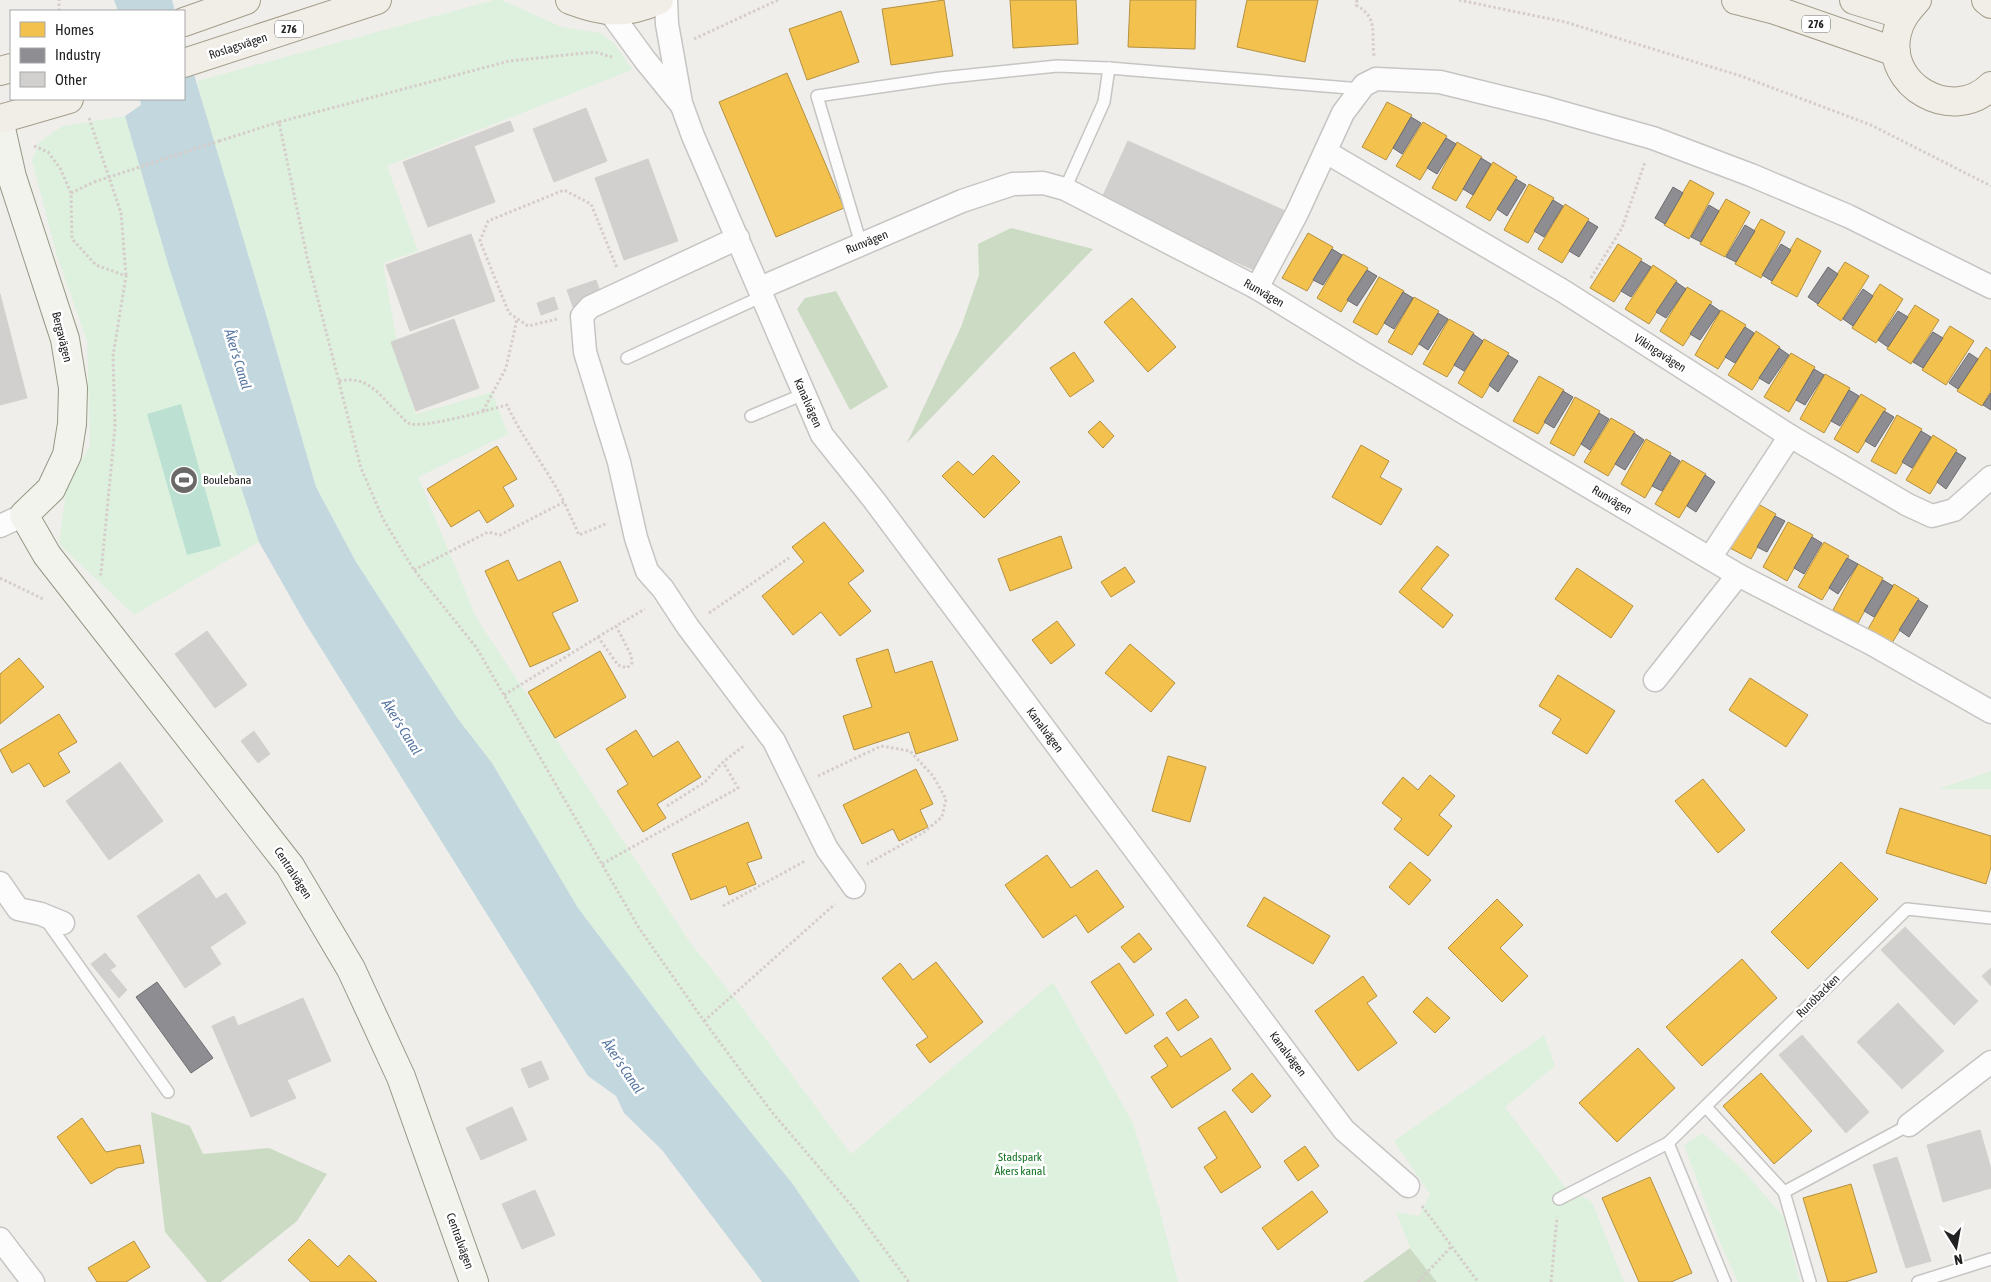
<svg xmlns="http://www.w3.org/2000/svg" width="1991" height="1282" font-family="'Asap Condensed',sans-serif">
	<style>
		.forest { fill: #cbdbc4 }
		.park { fill: #ddf1de }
		.pitch { fill: #bce1d3 }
		.water { fill: #c3d7de }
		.homes { fill: #f2c14e; stroke: #b49141 }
		.industry { fill: #8d8d92; stroke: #6d6d70 }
		.building { fill: #d2d0ce; stroke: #d3d0cd }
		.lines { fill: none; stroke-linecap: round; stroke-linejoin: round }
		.lane-casing { stroke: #c6c5c3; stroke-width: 14 }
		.street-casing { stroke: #c6c5c3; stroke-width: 25 }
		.secondary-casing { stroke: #959885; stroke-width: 30 }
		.primary-casing { stroke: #a49d8a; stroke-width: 30 }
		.path { stroke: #d6cdcb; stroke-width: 3; stroke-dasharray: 2.5 2.5; stroke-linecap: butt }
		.lane { stroke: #fdfcfc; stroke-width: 11 }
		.street { stroke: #fdfcfc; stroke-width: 22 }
		.secondary { stroke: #f3f3ee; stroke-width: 28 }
		.primary { stroke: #f1eee8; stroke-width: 28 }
		.path-bridge { stroke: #d6cdcb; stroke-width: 3; stroke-dasharray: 2.5 2.5; stroke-linecap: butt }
		.labels { text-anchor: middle; stroke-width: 5; stroke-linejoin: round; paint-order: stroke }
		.shield { fill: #fff; stroke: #646464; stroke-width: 1 }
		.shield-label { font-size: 11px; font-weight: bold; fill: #222 }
		.street-label { font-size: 12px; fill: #222; stroke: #fff }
		.poi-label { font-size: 12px; fill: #222; stroke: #fff; text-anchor: start }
		.park-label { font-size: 12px; fill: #1a7628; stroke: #fff }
		.water-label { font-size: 14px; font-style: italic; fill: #5575a0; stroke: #fff }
	</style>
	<rect width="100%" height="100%" fill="#f0eeeb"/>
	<g class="forest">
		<polygon points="1011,228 1093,249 907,443 961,327 979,275 978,244"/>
		<polygon points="836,291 888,387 850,410 797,309 805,298"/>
		<polygon points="151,1112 190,1126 203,1154 269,1148 327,1174 297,1221 221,1282 207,1282 165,1232"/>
		<polygon points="1410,1248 1437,1282 1363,1282"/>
	</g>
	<g class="park">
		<polygon points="494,0 501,0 562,27 600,33 615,44 632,70 387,166 418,251 383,263 396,336 416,414 492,392 508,434 418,477 477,619 689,941 737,1001 851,1154 1053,982 1133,1123 1161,1215 1178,1282 860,1282 792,1183 703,1073 578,908 492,763 458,719 356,562 316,487 265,311 208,124 197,81"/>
		<polygon points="125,116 259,542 134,615 59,544 66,491 90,445 87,341 57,256 32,161 39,142 63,126"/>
		<polygon points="1991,771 1991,789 1938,789"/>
		<polygon points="1544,1035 1555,1066 1505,1107 1566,1188 1592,1202 1624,1282 1437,1282 1410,1248 1396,1212 1419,1216 1430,1194 1394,1141"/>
		<polygon points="1703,1133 1741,1168 1783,1216 1800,1282 1738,1282 1719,1240 1684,1145"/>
	</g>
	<polygon class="pitch" points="181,404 221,546 187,555 147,414"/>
	<g class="water">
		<polygon points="114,0 172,0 175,11 118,11"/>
		<polygon points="184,41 265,311 316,487 356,562 458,719 492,763 578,908 703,1073 792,1183 860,1282 762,1282 662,1150 624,1113 616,1096 588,1076 304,621 259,542 169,267 125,116 141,105 140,99 184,99"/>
	</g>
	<g class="homes">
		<polygon points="944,0 953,56 891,65 882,9"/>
		<polygon points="1010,0 1076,0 1078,44 1013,48"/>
		<polygon points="1130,0 1196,0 1195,49 1128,47"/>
		<polygon points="1247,0 1318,0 1305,62 1237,47"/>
		<polygon points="841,11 859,62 807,80 789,29"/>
		<polygon points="787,73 844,208 776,237 719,102"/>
		<polygon points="1387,102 1412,115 1386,160 1362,147"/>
		<polygon points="1423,122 1447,136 1420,180 1396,166"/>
		<polygon points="1457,142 1482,157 1456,201 1432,188"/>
		<polygon points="1493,162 1517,177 1490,221 1466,207"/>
		<polygon points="1690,180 1714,193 1689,239 1664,225"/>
		<polygon points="1529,184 1554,198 1528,243 1504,230"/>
		<polygon points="1726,199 1750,212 1725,257 1700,244"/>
		<polygon points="1565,204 1589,219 1562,263 1538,249"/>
		<polygon points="1761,219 1785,232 1761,278 1735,264"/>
		<polygon points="1308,233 1333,247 1307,291 1282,278"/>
		<polygon points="1797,238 1821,251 1797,297 1771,283"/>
		<polygon points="1618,244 1642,259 1614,302 1590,288"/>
		<polygon points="1343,254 1368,268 1341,312 1317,298"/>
		<polygon points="1845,262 1869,276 1841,321 1817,305"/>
		<polygon points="1653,265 1677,281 1649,324 1625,309"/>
		<polygon points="1379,277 1404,291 1377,335 1353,322"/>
		<polygon points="1880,284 1903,299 1876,343 1852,328"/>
		<polygon points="1687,287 1712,302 1683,346 1660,331"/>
		<polygon points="1414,297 1439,311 1412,355 1388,342"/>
		<polygon points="1132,298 1176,347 1148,372 1104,322"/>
		<polygon points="1915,305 1939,320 1911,364 1887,349"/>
		<polygon points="1721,310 1746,325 1718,369 1695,355"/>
		<polygon points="1449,319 1474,333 1447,377 1423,364"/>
		<polygon points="1950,326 1974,341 1946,385 1922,370"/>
		<polygon points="1756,331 1780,347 1752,390 1728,375"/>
		<polygon points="1484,339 1509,353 1482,398 1458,383"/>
		<polygon points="1986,347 1991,351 1991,391 1982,406 1957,391"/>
		<polygon points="1074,352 1094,381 1070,397 1050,368"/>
		<polygon points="1791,353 1815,367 1789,412 1764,397"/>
		<polygon points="1825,374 1850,388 1824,433 1800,419"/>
		<polygon points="1539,376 1564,390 1538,434 1513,421"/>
		<polygon points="1861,394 1886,409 1858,453 1834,439"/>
		<polygon points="1575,397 1600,411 1574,456 1550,443"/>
		<polygon points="1897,415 1922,429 1896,474 1871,461"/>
		<polygon points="1611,418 1635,432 1608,476 1584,462"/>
		<polygon points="1100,421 1114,436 1103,448 1088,432"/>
		<polygon points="1933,435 1957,450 1930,494 1906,480"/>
		<polygon points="1646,439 1671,453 1645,498 1621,484"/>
		<polygon points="1361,445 1389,461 1380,477 1402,489 1381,525 1332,497"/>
		<polygon points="497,446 517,479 503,487 514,506 487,523 479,510 451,527 427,489"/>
		<polygon points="993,455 1020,482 984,518 942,476 958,461 973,475"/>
		<polygon points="1682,460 1706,474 1679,518 1655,504"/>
		<polygon points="1751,500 1776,514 1751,559 1726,546"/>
		<polygon points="824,522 864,571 848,583 871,611 840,636 821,612 793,635 762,596 804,562 792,547"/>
		<polygon points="1788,522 1813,535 1787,581 1763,567"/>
		<polygon points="1061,536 1072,568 1010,591 998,559"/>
		<polygon points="1824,542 1849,556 1822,600 1798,587"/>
		<polygon points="1437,546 1449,555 1421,589 1453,615 1443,628 1399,592"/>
		<polygon points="508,560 518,581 560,561 578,601 552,613 570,649 530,667 485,571"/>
		<polygon points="1858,564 1883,578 1858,623 1833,610"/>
		<polygon points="1125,567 1135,582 1111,597 1101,582"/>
		<polygon points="1577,568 1633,606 1611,638 1555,599"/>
		<polygon points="1894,584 1919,599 1892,643 1868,629"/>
		<polygon points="1057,621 1075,645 1051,664 1032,640"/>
		<polygon points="1130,644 1175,683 1151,712 1105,673"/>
		<polygon points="888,649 895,673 932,661 958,740 916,754 909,732 854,750 843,716 872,707 856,659"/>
		<polygon points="600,651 626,697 555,738 528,692"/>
		<polygon points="19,658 44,687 0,724 0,674"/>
		<polygon points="1558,675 1615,711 1587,754 1552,733 1561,719 1539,706"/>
		<polygon points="1750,678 1808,715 1786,747 1729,710"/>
		<polygon points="59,714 77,742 58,753 70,772 44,787 29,763 12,773 0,750"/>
		<polygon points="636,730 653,757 678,741 701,777 657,804 666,818 643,832 617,791 628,784 606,749"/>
		<polygon points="1168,756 1206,767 1190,822 1152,811"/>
		<polygon points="916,769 933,804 920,810 928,827 899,841 893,829 862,844 843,805"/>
		<polygon points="1430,775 1455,796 1439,815 1452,826 1428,856 1394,829 1402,819 1382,803 1403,777 1418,790"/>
		<polygon points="1703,779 1745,830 1718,853 1675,801"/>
		<polygon points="1900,808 1991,836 1991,867 1986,884 1886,853"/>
		<polygon points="748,822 762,858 747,863 756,884 729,895 726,886 691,900 672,854"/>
		<polygon points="1047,855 1071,888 1097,870 1124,907 1088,933 1076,915 1043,938 1005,885"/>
		<polygon points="1410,862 1431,880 1409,905 1389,887"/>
		<polygon points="1841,862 1878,899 1808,969 1771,932"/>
		<polygon points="1264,897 1330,936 1313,964 1247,926"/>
		<polygon points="1497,899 1523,925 1500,948 1528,976 1502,1002 1448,948"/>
		<polygon points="1139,933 1152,949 1134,963 1121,947"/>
		<polygon points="1742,959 1777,998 1702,1066 1666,1027"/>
		<polygon points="936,962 983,1022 930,1063 916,1045 928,1037 882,978 900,963 913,980"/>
		<polygon points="1119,963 1154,1015 1126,1034 1091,982"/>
		<polygon points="1363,976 1377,996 1367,1003 1397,1043 1358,1071 1315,1011"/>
		<polygon points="1427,997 1450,1018 1435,1033 1413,1012"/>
		<polygon points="1186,999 1199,1017 1178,1031 1166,1013"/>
		<polygon points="1167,1037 1181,1057 1211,1038 1231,1069 1172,1108 1151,1077 1168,1066 1154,1046"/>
		<polygon points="1638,1048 1675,1088 1617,1142 1579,1103"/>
		<polygon points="1252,1073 1271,1096 1252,1113 1232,1090"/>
		<polygon points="1761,1073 1812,1131 1774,1164 1723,1106"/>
		<polygon points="1225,1111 1261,1167 1221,1193 1204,1167 1217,1158 1198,1128"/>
		<polygon points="82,1118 106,1152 140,1145 144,1163 117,1168 91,1184 57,1137"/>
		<polygon points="1305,1146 1319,1166 1298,1181 1284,1161"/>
		<polygon points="1650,1177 1692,1273 1671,1282 1639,1282 1602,1198"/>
		<polygon points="1851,1184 1877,1272 1845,1282 1828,1282 1803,1198"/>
		<polygon points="1312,1191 1328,1212 1278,1250 1262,1228"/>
		<polygon points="309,1239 338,1267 349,1255 377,1282 311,1282 288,1260"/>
		<polygon points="134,1241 150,1267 126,1282 97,1282 88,1268"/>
	</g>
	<g class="industry">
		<polygon points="1411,117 1421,123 1402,154 1393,148"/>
		<polygon points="1446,138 1456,144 1437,174 1427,168"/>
		<polygon points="1481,158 1491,164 1473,195 1463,189"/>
		<polygon points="1516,179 1526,185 1507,216 1497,209"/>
		<polygon points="1673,187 1683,193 1665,224 1655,218"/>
		<polygon points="1553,200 1563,206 1544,237 1534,231"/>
		<polygon points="1709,205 1719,211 1701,242 1691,237"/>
		<polygon points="1588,221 1598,227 1579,257 1569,251"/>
		<polygon points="1745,225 1755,231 1736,262 1726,257"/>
		<polygon points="1781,244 1791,250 1772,281 1762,275"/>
		<polygon points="1332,249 1342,255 1323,285 1313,280"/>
		<polygon points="1641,261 1651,267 1631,297 1621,291"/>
		<polygon points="1828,267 1838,274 1818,304 1808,297"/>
		<polygon points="1367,270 1377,276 1357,306 1347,300"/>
		<polygon points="1676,282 1686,289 1666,318 1656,312"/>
		<polygon points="1863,289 1873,296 1853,326 1843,319"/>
		<polygon points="1403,292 1413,298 1394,329 1384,323"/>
		<polygon points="1710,304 1720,311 1700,340 1690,334"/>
		<polygon points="1898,311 1908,317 1888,347 1878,340"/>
		<polygon points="1438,313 1448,319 1428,350 1419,344"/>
		<polygon points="1745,327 1754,333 1735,363 1725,357"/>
		<polygon points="1933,332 1943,338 1923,368 1913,362"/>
		<polygon points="1473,334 1483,341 1464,371 1454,365"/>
		<polygon points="1779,348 1789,355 1769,384 1759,378"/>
		<polygon points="1969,353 1978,359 1958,389 1949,383"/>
		<polygon points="1508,355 1518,361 1498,392 1489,385"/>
		<polygon points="1814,369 1824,375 1805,405 1796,400"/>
		<polygon points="1849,390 1859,396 1840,426 1831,421"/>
		<polygon points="1563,391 1573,397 1554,428 1544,422"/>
		<polygon points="1991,393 1991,410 1983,405"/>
		<polygon points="1884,411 1894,417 1875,447 1865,441"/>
		<polygon points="1599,413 1609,419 1590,450 1581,444"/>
		<polygon points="1921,431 1931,437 1912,468 1902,462"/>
		<polygon points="1634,433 1644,440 1625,470 1615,464"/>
		<polygon points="1956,452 1966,458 1946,489 1937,482"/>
		<polygon points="1670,455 1680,461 1662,491 1652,486"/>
		<polygon points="1705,475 1715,482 1696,512 1687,506"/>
		<polygon points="1775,516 1785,521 1767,552 1757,547"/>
		<polygon points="1812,537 1822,543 1804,574 1794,568"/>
		<polygon points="1847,558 1858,564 1838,594 1829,588"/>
		<polygon points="1883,580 1893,586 1874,617 1864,611"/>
		<polygon points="1918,600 1928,606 1909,637 1899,630"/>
		<polygon points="157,982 213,1058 191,1073 136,997"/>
	</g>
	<g class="building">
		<polygon points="586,108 607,161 554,182 533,129"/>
		<polygon points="510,121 514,131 474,146 495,202 428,227 403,162"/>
		<polygon points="1128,141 1290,213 1263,274 1100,202"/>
		<polygon points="648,159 678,241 624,260 595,178"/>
		<polygon points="471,234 495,301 410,331 386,265"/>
		<polygon points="596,280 602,297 573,307 567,290"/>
		<polygon points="0,294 27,398 0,405"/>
		<polygon points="554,297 558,309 541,315 537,303"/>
		<polygon points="454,319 479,388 416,411 391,342"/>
		<polygon points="207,631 247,685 215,708 175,654"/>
		<polygon points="254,731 270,754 258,763 241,741"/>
		<polygon points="120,762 163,821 109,860 66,801"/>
		<polygon points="199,874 216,899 226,893 246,923 210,947 221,964 185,988 137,916"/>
		<polygon points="1905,927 1978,1001 1954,1025 1881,950"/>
		<polygon points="105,953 116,966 110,970 127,990 119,998 91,964"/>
		<polygon points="1991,968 1991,986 1982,976"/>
		<polygon points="303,998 331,1061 287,1080 296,1098 251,1117 212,1026 234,1016 238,1026"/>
		<polygon points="1898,1003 1944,1051 1902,1089 1857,1042"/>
		<polygon points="1802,1035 1869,1112 1846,1133 1779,1055"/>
		<polygon points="541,1061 549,1079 529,1088 521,1069"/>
		<polygon points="512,1107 527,1140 481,1160 466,1128"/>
		<polygon points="1980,1130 1991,1169 1991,1188 1943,1202 1927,1145"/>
		<polygon points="1897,1157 1931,1261 1906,1268 1873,1165"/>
		<polygon points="535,1190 555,1235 522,1249 502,1204"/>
	</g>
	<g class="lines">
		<g class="lane-casing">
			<g id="lane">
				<polyline points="1065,189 1104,102 1109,68"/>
				<polyline points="861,244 817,96 941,78 1057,66 1109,68 1361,89"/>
				<polyline points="627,358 763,296"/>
				<polyline points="751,416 804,394"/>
				<polyline points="46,920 168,1092"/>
				<polyline points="1706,1107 1784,1192 1810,1282"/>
				<polyline points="1668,1143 1725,1282"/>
				<polyline points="1784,1192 1909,1125"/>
				<polyline points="1559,1199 1668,1143 1907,909 1991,918"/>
				<polyline points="1918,1282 1991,1259"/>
			</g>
		</g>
		<g class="street-casing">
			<g id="street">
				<polyline points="666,0 667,24 681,103 693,136 822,435 874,500 1344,1130 1408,1186"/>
				<polyline points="610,12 645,60 680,103"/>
				<polyline points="1326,152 1563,291 1790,436 1908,505 1932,516 1954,510 1991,477"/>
				<polyline points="738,238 590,307 582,316 585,352 619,462 636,538 647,571 663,589 688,627 774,741 827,849 854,887"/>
				<polyline points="760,288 962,201 1013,184 1043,183 1065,189 1257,288 1365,354 1738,575 1872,644 1991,712"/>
				<polyline points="1257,288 1297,213 1343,113 1364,85 1376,79 1440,82 1546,108 1653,138 1751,175 1848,216 1991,287"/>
				<polyline points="0,526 24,515"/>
				<polyline points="1710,558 1790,436"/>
				<polyline points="1655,680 1738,575"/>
				<polyline points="0,883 18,909 41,914 63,923"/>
				<polyline points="1909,1125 1991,1062"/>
				<polyline points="0,1239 33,1282"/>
			</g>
		</g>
		<g class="secondary-casing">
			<polyline id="secondary" points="0,124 12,177 65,339 73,388 72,424 67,455 51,489 24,515 47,555 290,866 351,969 401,1077 474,1282"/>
		</g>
		<g class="primary-casing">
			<g id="primary">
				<path d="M570,0C604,13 625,15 659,0"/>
				<polyline points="1736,0 1775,10 1896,52"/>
				<polyline points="1854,0 1903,15"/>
				<path d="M1917,0C1908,10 1900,19 1897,33C1884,86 1953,124 1991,86"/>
				<polyline points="1986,0 1991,4"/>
				<polyline points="184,22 246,0"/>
				<polyline points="184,63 377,0"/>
				<polyline points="0,71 11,68"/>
				<polyline points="0,119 69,99"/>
			</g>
		</g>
		<g class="path">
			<path d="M1357,0L1356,5C1379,18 1371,34 1374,56"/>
			<polyline points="1459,0 1565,22 1741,76 1871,125 1991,186"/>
			<polyline points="59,11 59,0"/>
			<polyline points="694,39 778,0"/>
			<polyline points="89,118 121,213 126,276"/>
			<polyline points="279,122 509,61 595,52 612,57"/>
			<polyline points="219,141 279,122 307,257 361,468 383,519 414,570 476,647 639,928 704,1021 771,1111 852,1206 909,1282"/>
			<polyline points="34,146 48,152 60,168 71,193 72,239 96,265 126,276 113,356 115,427 101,574 97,576"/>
			<polyline points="71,193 94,182"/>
			<polyline points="1591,278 1622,228 1645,162"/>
			<polyline points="557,319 528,326 509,313 480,241 488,221 564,190 591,204 617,268"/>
			<path d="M339,381C368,375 378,394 397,412C400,415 404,420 408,423C421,430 491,409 507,405C523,440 547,468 564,502"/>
			<polyline points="483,411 506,368 517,319"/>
			<polyline points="414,570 488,532 500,535 564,502 579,535 608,523"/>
			<polyline points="0,578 45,600"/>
			<polyline points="709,613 789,558"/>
			<polyline points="598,637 616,626"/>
			<polyline points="504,695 598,637 618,665 627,668 632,663 631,655 616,626 645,609"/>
			<polyline points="818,776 881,746 910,751 933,776 946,799 942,817 923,833 867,864"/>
			<polyline points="667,806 705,782 723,762 745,745"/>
			<polyline points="602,864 738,788 723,762"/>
			<polyline points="723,906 805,861"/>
			<polyline points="704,1021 835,904"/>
			<polyline points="1422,1206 1478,1282"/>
			<polyline points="1418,1282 1452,1246"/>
			<polyline points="1551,1282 1557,1217"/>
		</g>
		<use href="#lane" class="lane"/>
		<use href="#street" class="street"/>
		<use href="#secondary" class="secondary"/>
		<use href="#primary" class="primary"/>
		<polyline class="path-bridge" points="94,182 219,141"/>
	</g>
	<defs>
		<g id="stadium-disc" transform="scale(1.4375)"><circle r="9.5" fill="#6a6968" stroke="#fff"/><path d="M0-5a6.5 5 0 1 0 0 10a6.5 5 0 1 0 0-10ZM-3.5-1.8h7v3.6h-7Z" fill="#fff"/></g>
	</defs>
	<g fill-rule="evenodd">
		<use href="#stadium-disc" x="184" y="480"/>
	</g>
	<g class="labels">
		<g class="shield">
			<rect x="1802" y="15.5" width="28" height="17" rx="4"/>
			<rect x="275" y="20.5" width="28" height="17" rx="4"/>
		</g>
		<g class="shield-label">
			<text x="1816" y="28">276</text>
			<text x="289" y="33">276</text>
		</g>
		<g class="street-label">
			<text transform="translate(238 46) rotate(-18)" y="4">Roslagsvägen</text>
			<text transform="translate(867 242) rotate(-22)" y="4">Runvägen</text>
			<text transform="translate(1264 293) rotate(30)" y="4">Runvägen</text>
			<text transform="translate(62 337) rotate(76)" y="4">Bergavägen</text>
			<text transform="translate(1660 353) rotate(33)" y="4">Vikingavägen</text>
			<text transform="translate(808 403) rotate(66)" y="4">Kanalvägen</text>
			<text transform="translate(1612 500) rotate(31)" y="4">Runvägen</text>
			<text transform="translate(1045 730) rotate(53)" y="4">Kanalvägen</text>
			<text transform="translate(293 873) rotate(57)" y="4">Centralvägen</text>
			<text transform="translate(1818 996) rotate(-45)" y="4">Runöbacken</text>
			<text transform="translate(1288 1054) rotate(53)" y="4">Kanalvägen</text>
			<text transform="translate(460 1241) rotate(70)" y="4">Centralvägen</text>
		</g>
		<g class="poi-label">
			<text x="203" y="484">Boulebana</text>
		</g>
		<g class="park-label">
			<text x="1020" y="1161">Stadspark<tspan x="1020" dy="14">Åkers kanal</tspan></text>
		</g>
		<g class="water-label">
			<text transform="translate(238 359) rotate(73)" y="5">Åker's Canal</text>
			<text transform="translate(402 727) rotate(58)" y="5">Åker's Canal</text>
			<text transform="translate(623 1066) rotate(56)" y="5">Åker's Canal</text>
		</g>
	</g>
	<rect x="10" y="10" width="175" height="90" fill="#ffffff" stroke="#a7a7a7"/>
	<rect x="20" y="22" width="25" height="15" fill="#f2c14e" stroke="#a7a7a7"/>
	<text x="55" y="35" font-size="15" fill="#222222">Homes</text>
	<rect x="20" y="48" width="25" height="15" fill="#8d8d92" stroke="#a7a7a7"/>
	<text x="55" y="60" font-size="15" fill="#222222">Industry</text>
	<rect x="20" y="72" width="25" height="15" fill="#d2d0ce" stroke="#a7a7a7"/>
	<text x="55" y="85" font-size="15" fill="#222222">Other</text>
	<g transform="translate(1956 1247) rotate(169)" stroke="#ffffff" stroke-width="4" paint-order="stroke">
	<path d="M0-4L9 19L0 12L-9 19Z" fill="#222222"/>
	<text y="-8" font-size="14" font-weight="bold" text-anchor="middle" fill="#222222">N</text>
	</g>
</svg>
